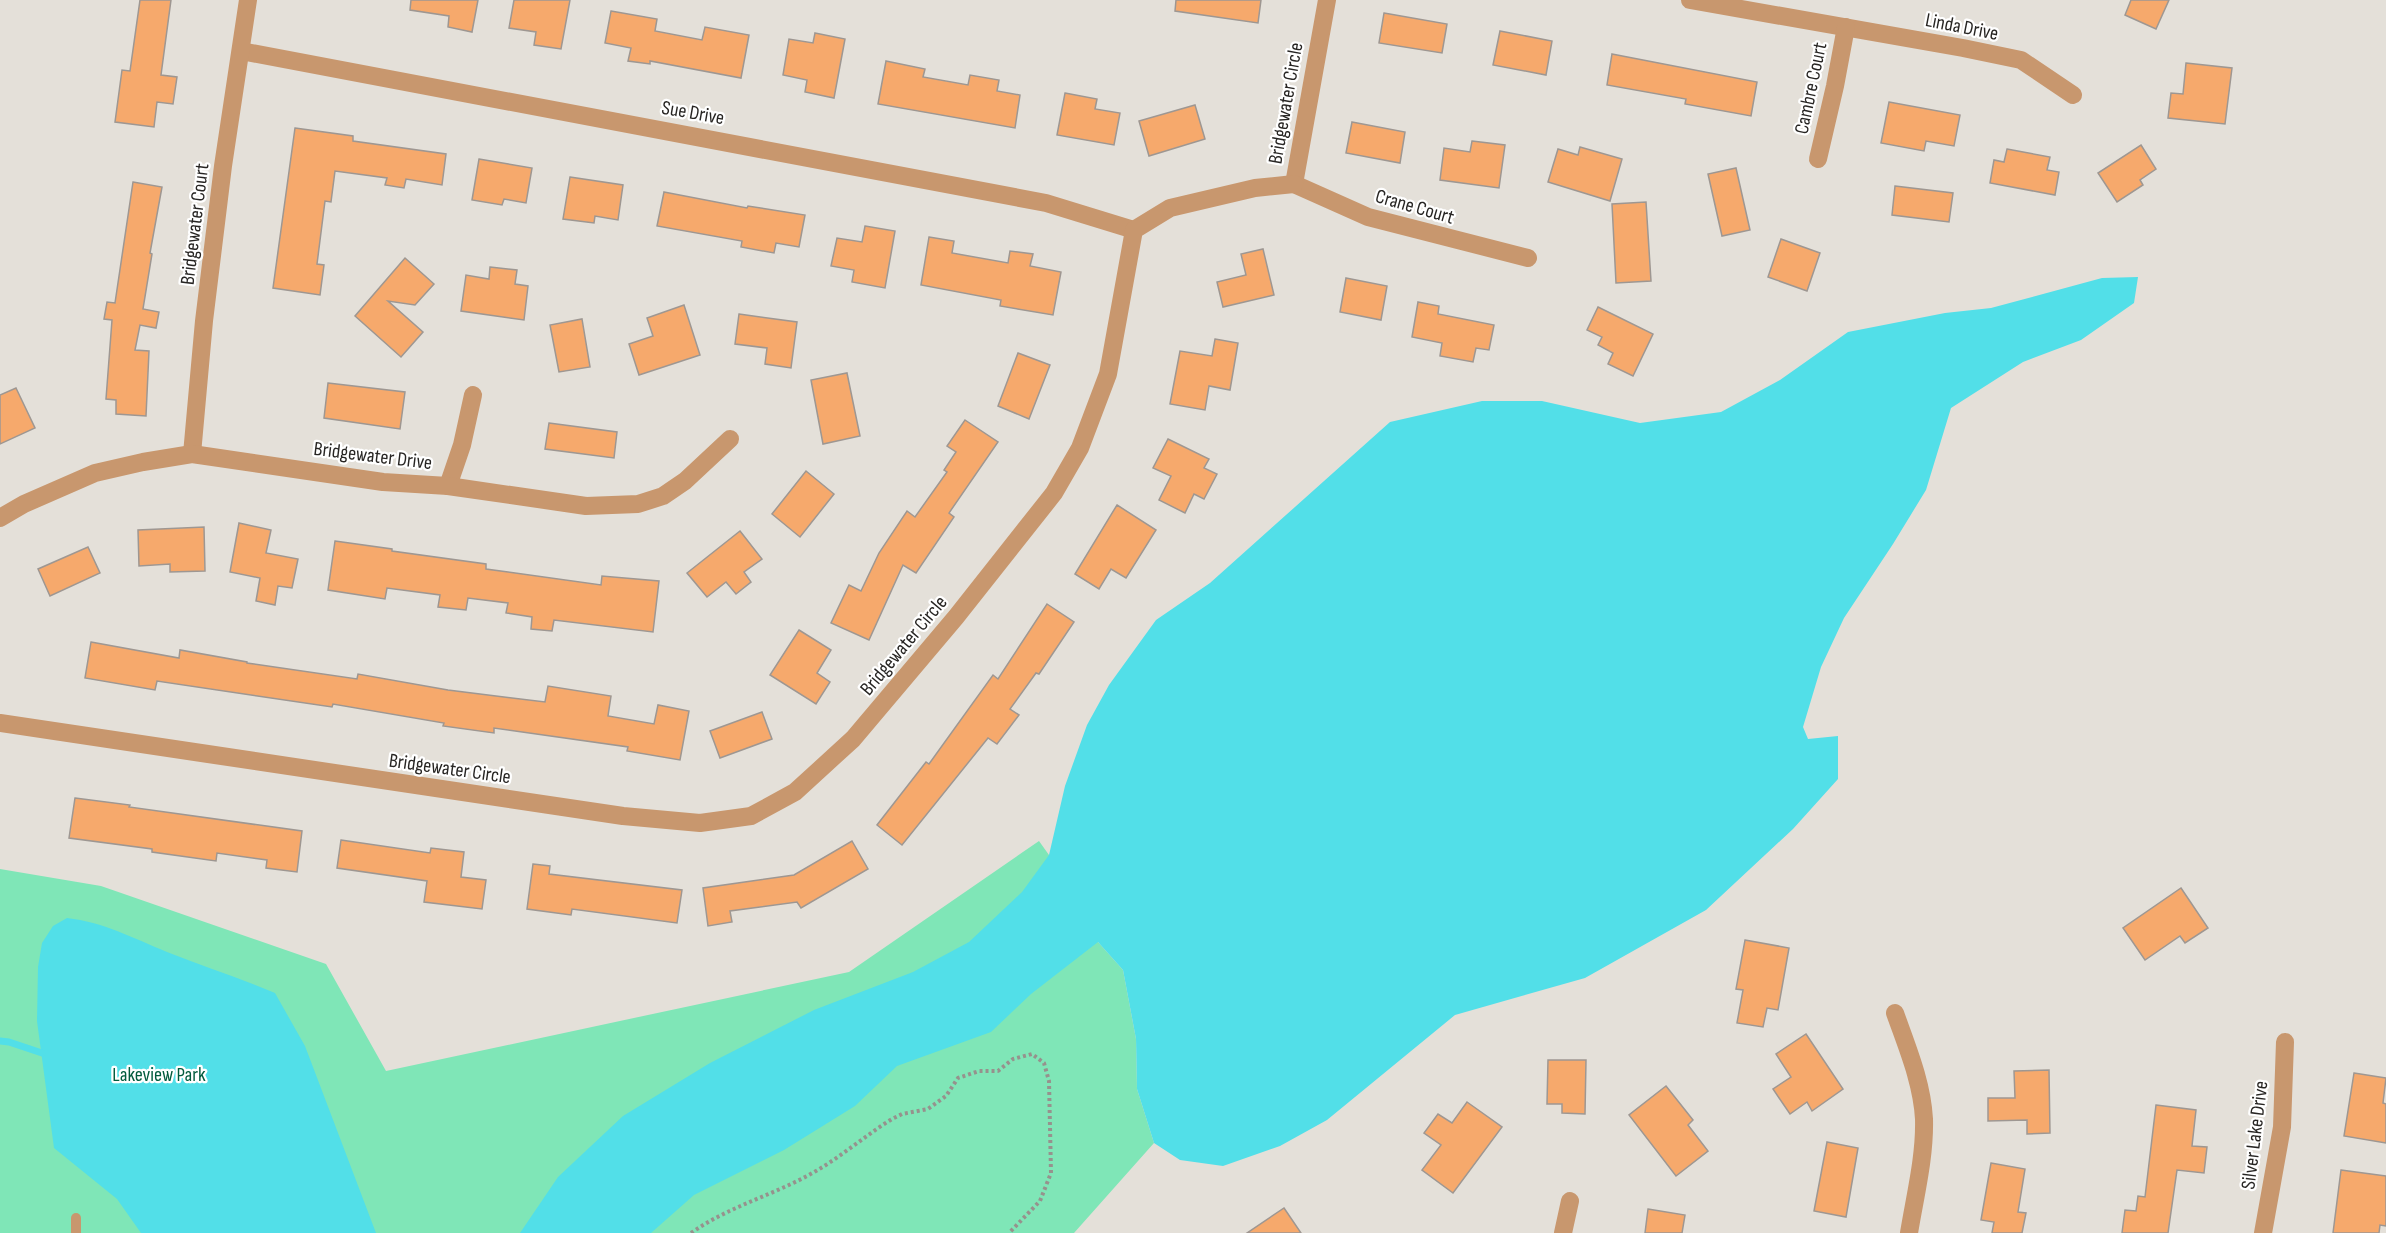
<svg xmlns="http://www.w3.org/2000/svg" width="2386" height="1233" font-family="'Sofia Sans Condensed',sans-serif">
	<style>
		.green { fill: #7fe6b7 }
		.water { fill: #52dfe8 }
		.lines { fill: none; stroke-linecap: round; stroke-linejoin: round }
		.stream { stroke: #52dfe8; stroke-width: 7 }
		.building { fill: #f6a96c; stroke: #9e9792; stroke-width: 1.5 }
		.path { stroke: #96928d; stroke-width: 4; stroke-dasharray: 3 3; stroke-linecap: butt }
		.lane { stroke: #c8976e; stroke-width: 10 }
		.street { stroke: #c8976e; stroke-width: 18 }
		.labels { text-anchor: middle; stroke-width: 4.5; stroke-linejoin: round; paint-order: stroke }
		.street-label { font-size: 20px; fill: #272523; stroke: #fff }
		.park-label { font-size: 20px; fill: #025b3d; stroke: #fff }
	</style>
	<rect width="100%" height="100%" fill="#e4e0d9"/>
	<polygon class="green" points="1039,841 1049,855 1098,942 1123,970 1136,1039 1137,1089 1154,1143 1074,1233 0,1233 0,869 101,886 326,964 386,1071 849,972"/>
	<g class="water">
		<polygon points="2138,277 2134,303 2081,340 2023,362 1951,408 1926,490 1893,544 1844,618 1821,667 1803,727 1808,739 1838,736 1838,779 1793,829 1706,910 1585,978 1455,1015 1327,1120 1280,1146 1223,1166 1180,1160 1154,1143 1137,1089 1136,1039 1123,970 1098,942 1031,994 991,1032 897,1066 855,1106 784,1150 694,1195 651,1233 520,1233 558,1177 623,1116 710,1063 814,1010 913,972 969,942 1022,892 1049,855 1065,786 1087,725 1109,685 1156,620 1210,583 1390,422 1482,401 1542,401 1640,423 1721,412 1780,380 1848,332 1945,313 1991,308 2102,278"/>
		<path d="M67,918C103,922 133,938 167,952C203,966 239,978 275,993L305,1046L376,1233H141L117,1199L54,1148L37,1021L38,967L42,943L53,926Z"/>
	</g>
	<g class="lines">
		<polyline class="stream" points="0,1041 9,1042 42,1053"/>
	</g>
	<g class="building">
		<polygon points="140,0 171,0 161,75 177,77 173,104 157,102 154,127 115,122 122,70 130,71"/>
		<polygon points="411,0 478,0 472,32 448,27 449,16 410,10"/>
		<polygon points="514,0 570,0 561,49 534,45 536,32 509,28"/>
		<polygon points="1176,0 1261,0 1258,23 1175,11"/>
		<polygon points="2131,0 2169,0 2156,29 2125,15"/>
		<polygon points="611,11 657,19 655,31 702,40 705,27 749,35 741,78 650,61 650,64 628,61 631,48 605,43"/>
		<polygon points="1384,13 1447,24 1442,53 1379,43"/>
		<polygon points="1500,31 1552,41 1546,75 1493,65"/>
		<polygon points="815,33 845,39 834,98 805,92 807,80 783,75 789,39 813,43"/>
		<polygon points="1612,54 1757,82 1751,116 1685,104 1686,99 1607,85"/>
		<polygon points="886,61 925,69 923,77 968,85 970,75 999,80 997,91 1020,95 1015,128 878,104"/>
		<polygon points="2186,63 2232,68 2225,124 2168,118 2171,93 2183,94"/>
		<polygon points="1065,93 1097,99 1095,109 1120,113 1114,145 1057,135"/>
		<polygon points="1889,102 1960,115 1954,146 1926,141 1924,151 1881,143"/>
		<polygon points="1195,105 1205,139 1149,156 1139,121"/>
		<polygon points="1352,122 1405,132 1400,163 1346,153"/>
		<polygon points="295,128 353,136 353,141 446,154 442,185 406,179 404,188 385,185 387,178 335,171 331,202 325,201 317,264 324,265 320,295 273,288"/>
		<polygon points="1472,141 1505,145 1499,188 1440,180 1444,148 1470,152"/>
		<polygon points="2141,145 2156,169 2140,180 2143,185 2117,202 2098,173"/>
		<polygon points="1580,147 1622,159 1610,201 1548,182 1558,149 1578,155"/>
		<polygon points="2007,149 2050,157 2047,170 2059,172 2055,195 1990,183 1994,160 2004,162"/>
		<polygon points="479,159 532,168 526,203 504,199 502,205 472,200"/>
		<polygon points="1736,168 1750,230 1722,236 1708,174"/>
		<polygon points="570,177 623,185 618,220 595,216 594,223 563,219"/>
		<polygon points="133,182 162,187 150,253 152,254 143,309 159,312 156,328 140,325 135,350 149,351 146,416 116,414 116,400 106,399 112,320 104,319 107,302 115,303"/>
		<polygon points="1895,186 1953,193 1949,222 1892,215"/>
		<polygon points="664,192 747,208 748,206 805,215 799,247 776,243 774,253 741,247 742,241 657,226"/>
		<polygon points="1646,202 1651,281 1616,283 1612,204"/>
		<polygon points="865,226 895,231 885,288 852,282 854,270 831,266 837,238 862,242"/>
		<polygon points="929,237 954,241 952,253 1008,263 1010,251 1033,254 1030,266 1061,272 1053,315 1000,306 1001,300 921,285"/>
		<polygon points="1781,239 1820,253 1807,291 1768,277"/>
		<polygon points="1263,249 1274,295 1223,307 1217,282 1246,275 1241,254"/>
		<polygon points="405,258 434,284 415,305 388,301 423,332 401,357 355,316"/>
		<polygon points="490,267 517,270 515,284 528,286 524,320 461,311 466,275 489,279"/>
		<polygon points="1346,278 1387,286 1381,320 1340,312"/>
		<polygon points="1418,302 1439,306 1438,314 1494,325 1489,350 1476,348 1473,362 1440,356 1442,343 1412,337"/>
		<polygon points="684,305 700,355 639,375 629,344 653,336 647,318"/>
		<polygon points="1598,307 1653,334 1633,376 1608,364 1613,353 1598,345 1602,337 1587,330"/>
		<polygon points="739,314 797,322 791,368 765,364 767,348 735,344"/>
		<polygon points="582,319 590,367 559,372 550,325"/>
		<polygon points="1215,339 1238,343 1230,390 1209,386 1205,410 1170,404 1180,351 1212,356"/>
		<polygon points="1018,353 1050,365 1029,419 998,406"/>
		<polygon points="847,373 860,436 823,444 811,380"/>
		<polygon points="328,383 405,392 400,429 324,418"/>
		<polygon points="16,388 35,428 0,444 0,395"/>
		<polygon points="965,420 998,442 949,513 954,517 916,573 903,565 869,640 831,623 849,585 861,591 879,553 907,511 915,517 947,472 944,470 956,452 947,446"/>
		<polygon points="549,423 617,432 614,458 545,449"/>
		<polygon points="1168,439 1209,459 1204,468 1217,474 1204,499 1194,494 1185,513 1159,500 1171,476 1153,468"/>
		<polygon points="806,471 834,494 800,537 772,514"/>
		<polygon points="1117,505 1156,530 1126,578 1111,569 1099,589 1075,574"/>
		<polygon points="239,523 271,530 266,553 298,559 292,588 278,586 275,605 256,601 260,578 230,572"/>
		<polygon points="204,527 205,571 170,572 170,564 139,566 138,530"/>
		<polygon points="740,531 762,559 744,572 751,582 736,594 726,582 707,597 687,573"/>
		<polygon points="335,541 392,549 392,551 486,564 486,569 601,585 602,576 659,581 653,632 554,620 552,631 531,629 532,617 506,613 508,603 468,598 466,610 438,607 440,595 387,588 385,599 328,590"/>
		<polygon points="88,547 100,573 50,596 38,569"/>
		<polygon points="1047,604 1074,622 1039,674 1036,673 1010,709 1019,715 997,744 988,738 902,845 877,825 926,762 929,764 993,675 998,679"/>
		<polygon points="799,630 831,650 817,673 830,682 816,704 770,675"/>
		<polygon points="91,642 179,658 180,650 247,662 247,663 357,679 358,674 448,690 545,702 548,686 611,696 608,716 654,724 658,705 689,711 680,760 627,751 628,747 494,728 494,733 443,726 444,723 333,704 332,707 157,681 155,690 85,678"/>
		<polygon points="762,712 772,739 720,758 710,731"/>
		<polygon points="75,798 130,805 129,807 302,831 297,872 266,868 267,860 217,853 216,861 152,852 152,849 69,838"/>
		<polygon points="341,840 430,853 431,848 464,852 461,877 486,880 482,909 424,902 427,881 337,868"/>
		<polygon points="852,841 868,869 801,908 797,902 730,911 732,922 708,926 703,888 794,875"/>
		<polygon points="533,864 550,866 549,874 682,890 677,923 572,909 571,915 527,909"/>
		<polygon points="2181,888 2208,928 2185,943 2180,936 2145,960 2123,928"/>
		<polygon points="1745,940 1789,948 1778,1010 1767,1008 1763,1027 1737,1023 1743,990 1736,989"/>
		<polygon points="1806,1034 1843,1089 1812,1111 1807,1102 1790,1114 1773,1089 1791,1077 1776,1054"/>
		<polygon points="1548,1060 1586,1060 1585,1114 1562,1113 1562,1104 1547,1104"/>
		<polygon points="2049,1070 2050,1133 2027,1134 2027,1120 1988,1121 1988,1098 2015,1098 2014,1071"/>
		<polygon points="2354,1073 2386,1078 2383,1103 2386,1104 2386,1143 2344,1136"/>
		<polygon points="1666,1086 1693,1120 1688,1125 1708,1151 1676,1176 1629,1115"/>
		<polygon points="1467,1102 1502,1127 1453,1193 1422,1170 1441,1145 1424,1133 1438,1114 1452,1123"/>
		<polygon points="2156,1105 2196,1110 2192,1146 2207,1147 2204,1173 2177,1170 2168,1233 2122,1233 2125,1210 2136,1211 2138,1196 2145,1197"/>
		<polygon points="1827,1142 1858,1148 1846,1217 1814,1211"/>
		<polygon points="1991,1163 2025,1169 2018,1212 2026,1213 2022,1233 1992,1233 1994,1222 1981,1220"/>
		<polygon points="2341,1170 2386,1176 2386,1226 2380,1225 2379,1233 2333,1233"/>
		<polygon points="1284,1208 1301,1233 1247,1233"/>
		<polygon points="1648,1209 1685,1215 1682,1233 1645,1233"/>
	</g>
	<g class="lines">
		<path class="path" d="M691,1233C731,1205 775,1195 816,1171C842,1156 866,1135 892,1119L902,1114L928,1109L946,1096L958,1078L979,1071H998L1013,1059L1032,1054L1044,1063L1049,1081L1051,1173L1040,1201L1009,1233"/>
		<polyline class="lane" points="76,1233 76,1218"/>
		<g class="street">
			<polyline points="1690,0 1963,48 2021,60 2073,95"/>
			<polyline points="241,51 1046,203 1134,230"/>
			<polyline points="1818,159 1835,86 1846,27"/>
			<polyline points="1294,184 1368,217 1528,258"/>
			<polyline points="1294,184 1327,0"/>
			<polyline points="192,454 204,321 223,166 248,0"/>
			<polyline points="448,486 462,445 473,395"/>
			<polyline points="0,518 24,504 95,473 143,462 192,454 383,482 448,486 586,506 638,504 663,496 685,481 730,439"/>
			<polyline points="0,723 623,816 700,823 751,816 795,792 853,739 956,617 1054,493 1080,448 1108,374 1134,230 1170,208 1255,188 1294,184"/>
			<path d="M1895,1013C1907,1047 1922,1082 1924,1119C1925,1157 1915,1196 1909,1233"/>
			<polyline points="1563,1233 1570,1201"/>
			<polyline points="2263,1233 2282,1127 2285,1042"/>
		</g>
	</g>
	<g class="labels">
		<g class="street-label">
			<text transform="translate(1962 26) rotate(11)" y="7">Linda Drive</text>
			<text transform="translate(1810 88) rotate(-78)" y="7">Cambre Court</text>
			<text transform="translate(1285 103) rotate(-80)" y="7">Bridgewater Circle</text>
			<text transform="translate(693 112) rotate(10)" y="7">Sue Drive</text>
			<text transform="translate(1415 206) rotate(16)" y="7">Crane Court</text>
			<text transform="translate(194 224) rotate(-83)" y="7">Bridgewater Court</text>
			<text transform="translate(373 455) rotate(7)" y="7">Bridgewater Drive</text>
			<text transform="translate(903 645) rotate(-50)" y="7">Bridgewater Circle</text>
			<text transform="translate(450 768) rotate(8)" y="7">Bridgewater Circle</text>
			<text transform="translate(2254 1135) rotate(-83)" y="7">Silver Lake Drive</text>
		</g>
		<g class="park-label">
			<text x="159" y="1081">Lakeview Park</text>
		</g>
	</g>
</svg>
